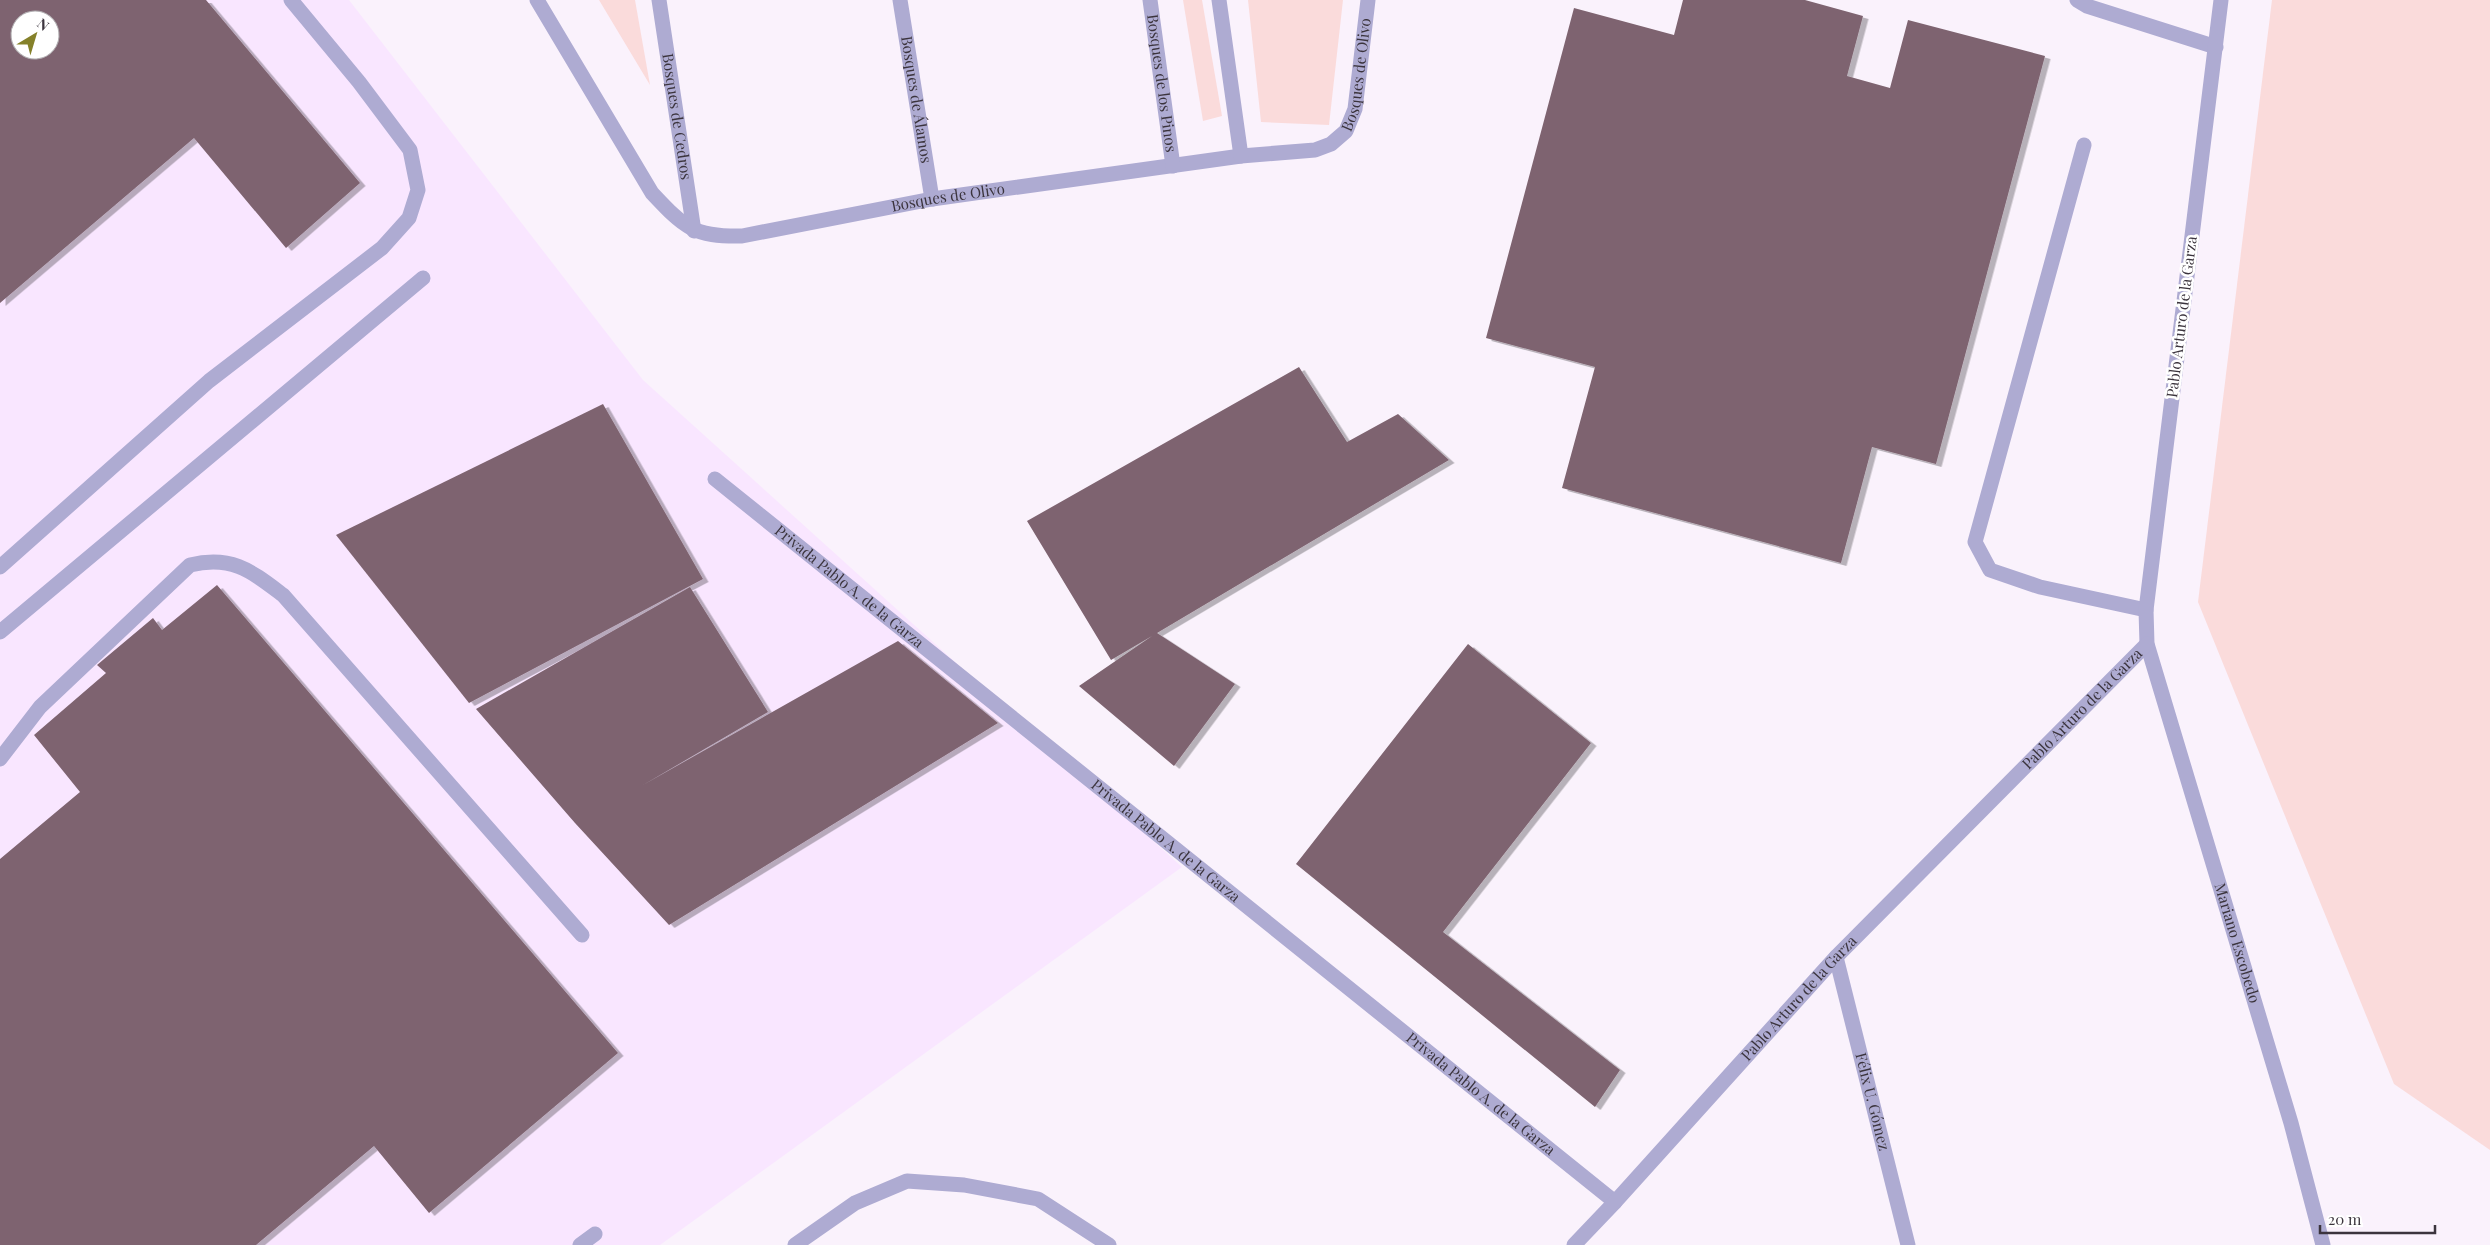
<svg xmlns="http://www.w3.org/2000/svg" width="2490" height="1245" font-family="'Playfair Display',serif">
	<style>
		.built { fill: #f9e6ff; fill-rule: evenodd }
		.green { fill: #fadbdb }
		.building { fill: #7e6470; fill-rule: evenodd; filter: url(#shadow) }
		.lines { fill: none; stroke-linecap: round; stroke-linejoin: round }
		.lane { stroke: #aeabd2; stroke-width: 15 }
		.street { stroke: #aeabd2; stroke-width: 15 }
		.labels { text-anchor: middle; stroke-width: 5; stroke-linejoin: round; paint-order: stroke }
		.street-label { font-size: 15px; fill: #3b343d; stroke: #fff }
	</style>
	<defs>
		<filter id="shadow"><feDropShadow dx="5.5" dy="3" stdDeviation="0" flood-color="#0004"/></filter>
	</defs>
	<rect width="100%" height="100%" fill="#faf2fc"/>
	<path class="built" d="M0,0H349L643,380L1182,867L660,1245H0ZM20,20H50V50H20Z"/>
	<g class="green">
		<polygon points="599,0 635,0 650,85"/>
		<polygon points="1183,0 1202,0 1222,116 1203,121"/>
		<polygon points="1248,0 1343,0 1329,125 1261,122"/>
		<polygon points="2272,0 2490,0 2490,1150 2394,1084 2198,602"/>
	</g>
	<g class="building">
		<path d="M0,0H206L360,183L286,248L194,138L0,303ZM20,20H50V50H20Z"/>
		<polygon points="1683,0 1805,0 1863,16 1847,76 1890,88 1908,20 2045,56 1936,464 1872,447 1841,563 1562,488 1595,367 1486,338 1574,8 1674,35"/>
		<polygon points="1299,367 1347,442 1398,414 1449,460 1157,633 1235,684 1174,766 1079,686 1152,636 1111,660 1027,521"/>
		<polygon points="603,404 703,579 469,703 336,535"/>
		<polygon points="217,585 618,1053 429,1213 374,1146 256,1245 0,1245 0,859 80,792 34,735 106,673 97,665 153,618 162,630"/>
		<polygon points="690,587 768,712 643,785 898,641 998,723 669,925 575,823 476,709"/>
		<polygon points="1468,644 1591,743 1443,932 1620,1070 1595,1107 1296,864"/>
	</g>
	<g class="lines">
		<g class="lane">
			<polyline points="2077,0 2087,6 2216,47"/>
			<polyline points="2084,145 1975,542 1990,570 2040,587 2146,610"/>
			<path id="s1" d="M715,479L1615,1202"/>
			<polyline points="0,567 209,381 382,248 409,218 418,190 410,150 359,82 291,0"/>
			<polyline points="0,632 423,278"/>
			<path d="M0,759L40,707L190,565C232,555 251,571 283,595L582,935"/>
			<polyline points="580,1245 595,1234"/>
			<polyline points="795,1245 855,1203 907,1181 964,1185 1038,1199 1109,1245"/>
		</g>
		<g class="street">
			<path id="s2" d="M537,0L652,193C684,227 693,237 742,236L932,199L1241,156L1315,150L1331,144L1346,131L1355,109L1368,0"/>
			<path id="s3" d="M659,0L694,231"/>
			<path id="s4" d="M900,0L932,199"/>
			<path id="s5" d="M1150,0L1173,166"/>
			<polyline points="1219,0 1241,156"/>
			<path id="s6" d="M2221,0L2146,610L2147,644L2291,1123L2323,1245"/>
			<path id="s7" d="M1836,957L1908,1245"/>
			<path id="s8" d="M1574,1245L1615,1202L1836,957L2147,644"/>
		</g>
	</g>
	<g class="labels">
		<g class="street-label">
			<text dy="5" stroke="none"><textPath href="#s2" startOffset="1004">Bosques de Olivo</textPath></text>
			<text dy="5" stroke="none"><textPath href="#s5" startOffset="84">Bosques de los Pinos</textPath></text>
			<text dy="5" stroke="none"><textPath href="#s4" startOffset="101">Bosques de Álamos</textPath></text>
			<text dy="5" stroke="none"><textPath href="#s3" startOffset="118">Bosques de Cedros</textPath></text>
			<text dy="5" stroke="none"><textPath href="#s2" startOffset="539">Bosques de Olivo</textPath></text>
			<text transform="translate(2182 317) rotate(-83)" y="5">Pablo Arturo de la Garza</text>
			<text dy="5" stroke="none"><textPath href="#s1" startOffset="172">Privada Pablo A. de la Garza</textPath></text>
			<text dy="5" stroke="none"><textPath href="#s8" startOffset="739">Pablo Arturo de la Garza</textPath></text>
			<text dy="5" stroke="none"><textPath href="#s1" startOffset="578">Privada Pablo A. de la Garza</textPath></text>
			<text dy="5" stroke="none"><textPath href="#s6" startOffset="961">Mariano Escobedo</textPath></text>
			<text dy="5" stroke="none"><textPath href="#s8" startOffset="334">Pablo Arturo de la Garza</textPath></text>
			<text dy="5" stroke="none"><textPath href="#s1" startOffset="982">Privada Pablo A. de la Garza</textPath></text>
			<text dy="5" stroke="none"><textPath href="#s7" startOffset="149">Félix U. Gómez</textPath></text>
		</g>
	</g>
	<g transform="translate(35 35) rotate(38)"><circle r="24" fill="#ffffff" stroke="#b1aeb1"/>
	<path d="M0-4L9 19L0 12L-9 19Z" fill="#85812a"/>
	<text y="-8" font-size="14" font-weight="bold" text-anchor="middle" fill="#3b343d">N</text>
	</g>
	<path d="M2320 1225v8h115v-8" fill="none" stroke="#3b343d" stroke-width="2.5"/>
	<text x="2328" y="1225" font-size="15" fill="#3b343d" stroke="#ffffff" stroke-width="4" paint-order="stroke">20 m</text>
</svg>
